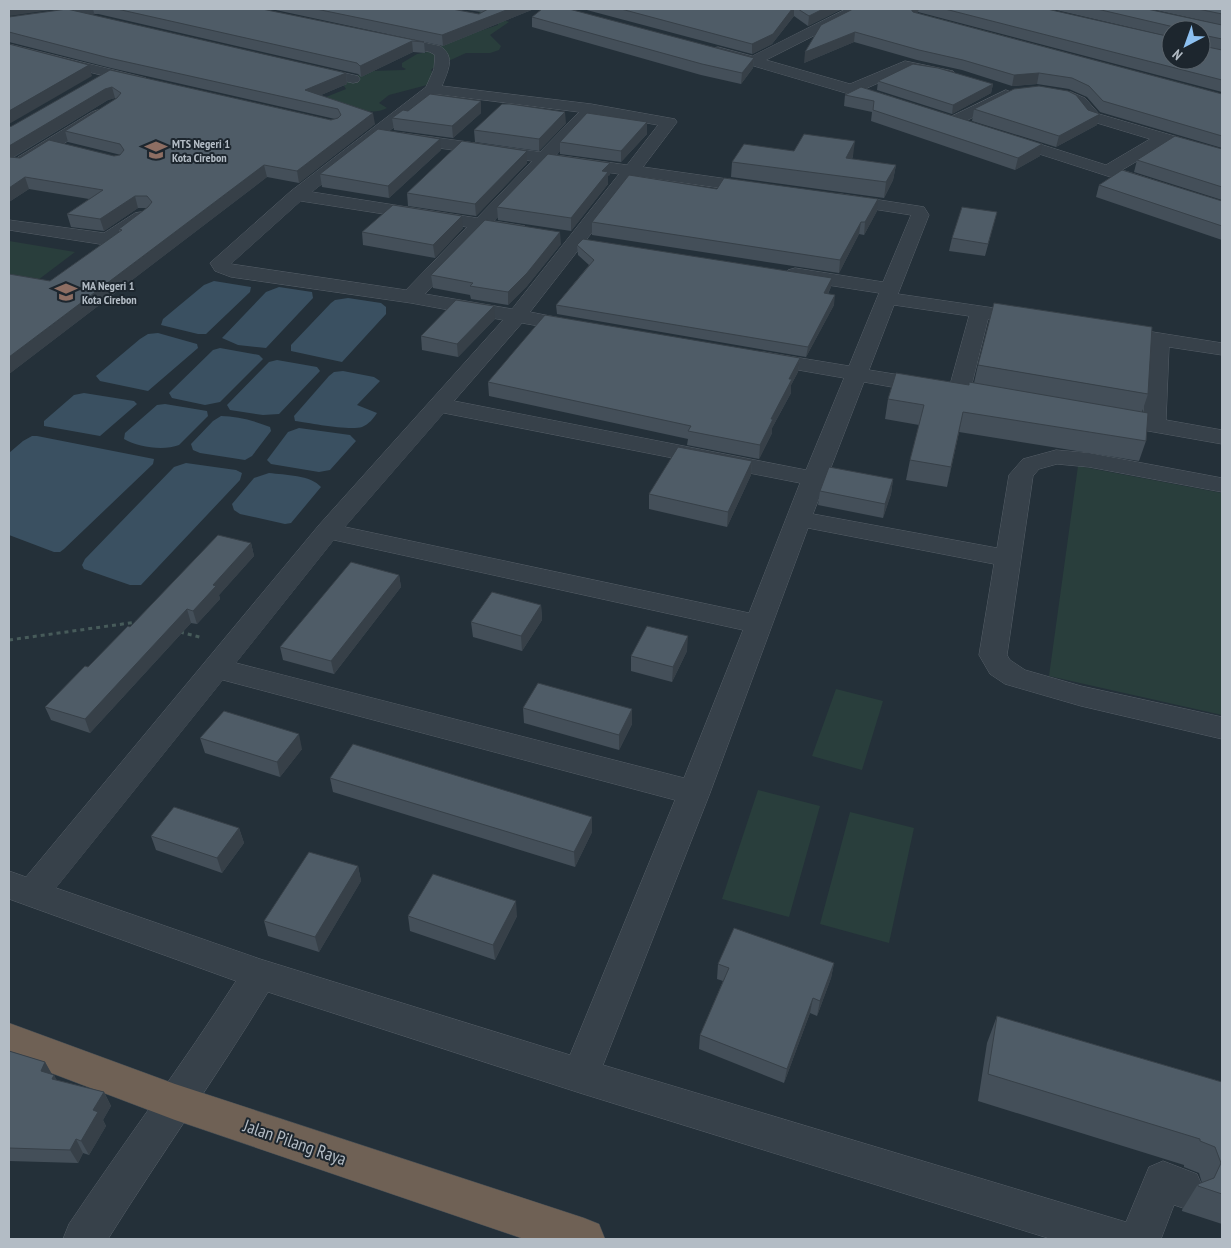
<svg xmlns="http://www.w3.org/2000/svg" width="1231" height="1248" font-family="'PT Sans Narrow',sans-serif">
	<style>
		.green { fill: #293e3c }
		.water { fill: #3a5061 }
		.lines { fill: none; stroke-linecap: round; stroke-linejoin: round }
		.minor-casing { stroke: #565f68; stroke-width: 1 }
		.highway-casing { stroke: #434c54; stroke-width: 1 }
		.path { stroke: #475b5a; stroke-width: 3; stroke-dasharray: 4 4; stroke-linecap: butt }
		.minor { fill: #37414a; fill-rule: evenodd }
		.highway { fill: #6f6155; fill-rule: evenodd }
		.wall { fill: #444f59; fill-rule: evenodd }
		.shaded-wall { fill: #374048 }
		.building { fill: #4f5c67; stroke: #374048 }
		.labels { text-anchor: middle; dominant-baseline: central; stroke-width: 4; stroke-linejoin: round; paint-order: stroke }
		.far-poi-label { font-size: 12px; font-weight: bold; fill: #b3bcc5; stroke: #1d262e; text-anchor: start }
		.near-street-label { font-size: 18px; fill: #b3bcc5; stroke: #1d262e }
	</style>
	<rect width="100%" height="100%" fill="#243039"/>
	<path class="green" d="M478 11 509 22 490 35 501 46 499 50 490 53H466L433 68 431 70 434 75 427 85 389 95 379 103 387 108C369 118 344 104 326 97L346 89 340 80 373 71 404 70 406 69 402 67V63L417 54 432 51 447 42 498 25V23L480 14Z
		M9 241 75 252 38 280 9 275Z
		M1078 466 1222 493V715L1049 676Z
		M836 689 883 701 862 770 812 756Z
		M758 790 820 806 789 917 722 899Z
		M850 812 914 828 889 943 820 924Z"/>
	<path class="water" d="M214 281 251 287 250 292 206 334H198L161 325 163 319 204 285Z
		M279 287 312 292 313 298 266 348 238 345 222 338 266 292Z
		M348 298 381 303 386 307V314L342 362 291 351V345L331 303 335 300Z
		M158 333 197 344 198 348 148 391 100 381 96 376 140 339 148 334Z
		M220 348 259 355 263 359 220 402 205 405 172 398 169 393 213 350Z
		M277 360 317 367 320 371 279 414 263 415 230 410 227 405 269 362Z
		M343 371 374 377 380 381 357 405 377 413C373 419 369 424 362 427 350 431 310 423 295 421L294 416 329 376 334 372Z
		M84 393 134 401 137 404 100 436 44 426V421L74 395Z
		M165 404 207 411 208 416 179 445C163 451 138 447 124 439L125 433 157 405Z
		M221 416C237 416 255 421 270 427L271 431 252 456 245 460 200 453 193 450 191 444 213 421Z
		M299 428 350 435 356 441 330 470 319 472 271 464 267 460 288 432Z
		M32 436H37L154 459 153 464 64 549 60 552H54L9 535V453L23 441Z
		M186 463 236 470 242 473 240 480 141 585H130L84 569 82 565 85 559 174 467Z
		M269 473C285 475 311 475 321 487L291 523 285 524 240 514 234 510 232 504 254 478Z"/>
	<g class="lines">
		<g class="minor-casing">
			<path id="minor" d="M73 9H106L99 13 9 26V18Z
				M846 9H863L861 12 766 60 850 84 905 61 953 71 955 74 953 77 948 78 907 70 865 89 895 98 898 101 895 104 890 106 713 54 711 51 713 48 718 47 752 56Z
				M389 35 440 46C456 57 448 70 442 86L591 104 675 119 677 122 643 167 756 183 762 184 765 188 762 192 756 193 636 176 530 312 585 323 588 327 585 331 578 333 522 323 454 401 806 470 844 378 764 364 756 363 753 358 756 353 764 352 849 366 879 293 795 280 788 278 785 274 788 270 795 268 883 282 911 215 835 203 832 199 835 195 841 194 918 206 924 207 929 215 898 294 1028 313 1035 315 1038 319 1035 323 1028 325 988 319 970 392 967 397 959 399 951 397 948 392 969 316 894 305 869 370 931 380 939 382 942 387 939 392 931 394 864 382 813 514 997 548 1009 475 1023 459 1056 450 1089 453 1222 478V492L1089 467 1057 464 1039 469 1033 476 1007 655 1010 660 1025 670 1081 686 1222 717V739L1081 706 1005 684 990 674 979 655 994 564 808 528 710 793 603 1065 1126 1222 1149 1167 1163 1161 1197 1174 1203 1188 1197 1202 1183 1208 1174 1205 1161 1239H1051L580 1093 268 992C217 1076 160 1156 108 1239H63L69 1224C124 1142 183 1064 236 981L9 899V871L26 877 319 525 503 320 411 303 231 277 215 271 210 263 291 191 426 87 434 69 435 55 430 52 384 42 382 39 384 36ZM436 94 579 112 540 152 403 133 397 135 395 138 397 141 403 143 532 161 477 218 312 192ZM595 114 658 125 627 165 556 155ZM548 164 619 174 512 309 425 294 485 230 518 236 525 234 527 230 525 226 494 221ZM301 201 467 227 406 290 231 264ZM444 413 800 483 749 613 345 527ZM334 540 743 630 684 778 236 663ZM223 680 675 800 570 1055 260 959 56 888Z
				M9 44 146 78 148 81 146 84 141 85 9 52Z
				M309 65 358 76 360 79 358 82 353 83 304 72 302 69 304 66Z
				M1006 90 1011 92 1014 95 1011 98 958 125H946L944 122 946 119Z
				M1071 92 1085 98 1099 114 1222 150V160L1166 144 1122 170 1222 202V213L999 141 997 138 999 135 1005 133 1106 165 1150 139 1087 120 1076 107 1063 97 1066 94Z
				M98 110 104 112 106 115 104 118 30 165H18L16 161 18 157 92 112Z
				M141 212 147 213 150 217 147 221 123 239 106 245 9 230V220L104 233 135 213Z
				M1115 326 1222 343V355L1169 347 1166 420 1222 430V444L1103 423 1100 418 1103 413 1111 411 1143 417 1148 344 1108 336 1105 332 1108 328Z"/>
		</g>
		<g class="highway-casing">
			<path id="highway" d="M9 1023 175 1084 584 1218 599 1224 605 1239H524L175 1120 9 1057Z"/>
		</g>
		<path class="path" d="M180 632 203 638
			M9 640 137 622"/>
		<use href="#minor" class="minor"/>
		<use href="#highway" class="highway"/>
	</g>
	<path class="wall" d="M93 9H262L424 42 425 53 413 52 361 77 358 74 94 13Z
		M271 9H452L479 14 481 12 461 9H534L443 46Z
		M583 9H842L808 26 794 16 772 44 752 54Z
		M853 9H1047L1171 60 1201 30H1171V37L1052 9H1147L1222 25V92L918 12 917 13 1222 94V148L1100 112 1087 97 1069 89 1037 84 1012 86 962 70 917 60 854 42 804 63Z
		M1151 9H1222V25Z
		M9 17 346 73 347 84 321 95 375 124 299 183 267 177 9 374V274L50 281 119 232V229L147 208H138L104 231 71 227 67 214 89 199 29 189 9 202 12 126 110 70 331 120 335 119 111 68 9 42V43ZM115 98 116 99 65 131 68 142 121 155H120L114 156 20 158H13L108 100Z
		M532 17 754 58 753 68 741 84 701 75 532 27Z
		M878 81 993 84 991 93 952 114 877 90Z
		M861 87 1040 156 1015 170 871 121 872 112 844 106 845 95Z
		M481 101V113L453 138 394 130 392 118Z
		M974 109 1097 125 1056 147 972 121Z
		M647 122V134L621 162 560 154V142Z
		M566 123 539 151 475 142 474 130Z
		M1222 149V200L1134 172 1137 160Z
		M441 150 389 198 322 187 320 174Z
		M527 151V163L476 216 408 206 407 193Z
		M794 151 853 156 852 159 896 165 893 180 884 198 731 177 732 162Z
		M610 175 608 176V184L571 231 498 220 497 207Z
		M1099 185 1222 201V240L1096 197Z
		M717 189 877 211 864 235 859 234 839 273 592 235V222Z
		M997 212 985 256 949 251 952 238Z
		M463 228 435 258 363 245 362 232Z
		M561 244 527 286 508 305 471 299 470 295 433 288 431 275Z
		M577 245 831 287 828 294 834 305 806 357 557 314 556 305 589 265 578 255Z
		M495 319 458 357 422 350 421 336Z
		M800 358 798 372 791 385V393L772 428V433L759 459 687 445 688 439 489 396 488 382Z
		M978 365 1148 394 1142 412 1146 441 1139 461 959 432 947 487 906 480 910 460 919 425 885 419 888 399 969 385 974 383Z
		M752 461 751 475 727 527 649 509V494Z
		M893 479 891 494 883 518 818 505 820 491Z
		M251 543 254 556 219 595 220 599 197 624 191 623 90 733 51 720 45 707 130 627Z
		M399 575 401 587 334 674 283 660 280 647Z
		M541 605 542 620 522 651 473 637 471 622Z
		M687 651 672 682 631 671V656Z
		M523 708 632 709V724L619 750 524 723Z
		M200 738 302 749 280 777 205 753Z
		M330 778 592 817V832L575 867 333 792Z
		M239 828 244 843 222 873 156 850 151 836Z
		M358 866 361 881 319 952 268 936 264 921Z
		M408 916H517L495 960 410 931Z
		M834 963 831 978 817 1016 810 1013 784 1083 699 1049 700 1035 723 981 717 979 718 964Z
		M997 1016 1222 1082V1224L1182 1211V1210L1198 1184 1202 1183 1199 1173 1184 1167V1165L978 1101 987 1043Z
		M9 1051 45 1062 52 1075H54L56 1080 104 1092 111 1106 103 1120 106 1126 89 1155 83 1153 78 1163 9 1161Z"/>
	<path class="shaded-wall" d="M9 9H58L9 16Z
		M509 9H534L443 46 442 35Z
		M792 9H794V16L772 44 752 54V44Z
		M823 9H842L808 26 809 16Z
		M910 9H919L918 12 909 18Z
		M855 32 854 42 804 63 805 52Z
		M412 41 413 52 361 77 360 66Z
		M754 58 753 68 741 84 742 73Z
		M89 65 92 76 9 124V111Z
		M346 73 347 84 307 101 305 90Z
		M1039 73 1037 84 1012 86 1014 75Z
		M993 84 991 93 952 114 953 105Z
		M112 87 115 98 108 100 10 159 9 164V146L105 89Z
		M481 101V113L453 138 452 126Z
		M565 112 566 123 539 151V139Z
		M373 113 375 124 299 183 297 171Z
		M1100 114 1097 125 1056 147 1059 136Z
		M647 122V134L621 162V151Z
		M440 139 441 150 389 198 388 186Z
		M855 141 853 156 844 174 846 158Z
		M1042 144 1040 156 1015 170 1018 158Z
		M527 151V163L476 216 475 204Z
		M610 163V175L608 176V184L571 231V218L602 171Z
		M264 165 267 177 9 374V357Z
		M896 165 893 180 884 198 886 182Z
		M25 177 29 189 9 202V188Z
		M135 196 138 208 104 231 100 219Z
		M878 199 877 211 864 235 865 222Z
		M462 216 463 228 435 258 433 245Z
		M861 222 859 234 839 273 840 260Z
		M560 232 561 244 527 286 508 305V292Z
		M832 278 831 287 823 303 824 293Z
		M835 295 834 305 806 357 808 347Z
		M494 306 495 319 458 357 457 344Z
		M800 358 798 372 791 385V393L772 428V433L759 459 760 445 789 379Z
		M963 412 959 432 947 487 951 467Z
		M752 461 751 475 727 527 728 512Z
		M893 479 891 494 883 518 885 504Z
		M251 543 254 556 219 595 220 599 197 624 193 611 213 585Z
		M399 575 401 587 334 674 331 661Z
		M541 605 542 620 522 651 521 636Z
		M187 609 191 623 90 733 85 719Z
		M688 636 687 651 672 682 673 667Z
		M632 709V724L619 750V735Z
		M299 734 302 749 280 777 277 762Z
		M592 817V832L575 867 574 852Z
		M239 828 244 843 222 873 217 858Z
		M358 866 361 881 319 952 315 937Z
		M516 901 517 916 495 960 493 945Z
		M834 963 831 978 817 1016 820 1001Z
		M813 998 810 1013 784 1083 787 1069Z
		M45 1062 53 1076 54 1075 62 1089 41 1071Z
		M104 1092 111 1106 103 1120 106 1126 89 1155 81 1141 93 1110Z
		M76 1139 83 1153 78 1163 70 1150Z"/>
	<path class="building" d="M67 9 346 73 305 90 373 113 297 171 264 165 9 357V274L50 281 122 230 119 229 148 207 152 202 147 196H135L100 219 67 214 103 190 25 177 9 188V157L20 158 49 140 114 156 120 155 124 150 120 144 65 131 117 98 121 93 112 87 105 89 9 146V127L12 126 110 70 331 120 338 118 341 115 338 109 109 58 9 32V17Z
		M117 9H262L424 42 412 41 360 66 357 63Z
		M316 9H452L479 14 488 9H509L442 35Z
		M542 9H569L754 58 742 73 702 64 532 17Z
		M621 9H792L773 34 752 44Z
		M798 9H823L809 16Z
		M853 9H911L913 12 1222 94V136L1103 101 1089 86 1072 78 1039 73 1014 75 963 60 919 50 855 32 805 52 821 25Z
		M945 9H1047L1171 37V60H1201V30H1174V27L1097 9H1147L1222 25V39L1203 35V46L1222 50V80Z
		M1198 9H1222V14Z
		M9 44 89 65 9 111Z
		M913 64 938 68 993 84 953 105 878 81Z
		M1039 86 1068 91 1076 95 1088 110 1100 114 1059 136 974 109 1014 89Z
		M861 87 1042 144 1018 158 873 110 874 101 845 95Z
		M430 94 481 101 452 126 392 118 403 110 408 111Z
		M502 104H510L565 112 539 139 474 130Z
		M587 113 647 122 621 151 560 142Z
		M378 129 440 139 388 186 320 174Z
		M804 134 855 141 846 158 896 165 886 182 732 162 744 144 794 151Z
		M1175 136 1222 149V187L1137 160Z
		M462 141 527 151 475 204 407 193Z
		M548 154 610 163 602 171 608 172 571 218 497 207Z
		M1122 170 1222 201V226L1099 185Z
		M629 175 717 189 724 178 878 199 865 222H861L840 260 592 222Z
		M393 205 462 216 433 245 362 232Z
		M962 207 997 212 988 244 952 238Z
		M485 220 560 232 527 273 508 292 470 286 473 283 431 275Z
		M583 239 832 278 824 293 835 295 808 347 556 305 594 260 577 245Z
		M456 300 494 306 457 344 421 336Z
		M994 303 1152 327 1148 394 978 365Z
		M545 315 800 358 789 379H792L771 419H773L760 445 688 431 691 426 488 382Z
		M896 373 969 385V382L1148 413 1146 441 963 412 951 467 910 460 924 405 888 399Z
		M678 447 752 461 728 512 649 494Z
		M829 467 893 479 885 504 820 491Z
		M218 535 251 543 213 585 216 586 193 611 187 609 85 719 45 707 85 666 88 667 128 626 130 627Z
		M351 562 399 575 331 661 280 647Z
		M492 592 541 605 521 636 471 622Z
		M647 626 688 636 673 667 631 656Z
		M538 683 632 709 619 735 523 708Z
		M224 711 299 734 277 762 200 738Z
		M353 744 592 817 574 852 330 778Z
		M174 807 239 828 217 858 151 836Z
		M309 852 358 866 315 937 264 921Z
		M433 874 516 901 493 945 408 916Z
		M734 928 834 963 820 1001 813 998 787 1069 700 1035 729 968 718 964Z
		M997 1016 1222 1082V1194L1198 1186V1184L1214 1178 1221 1163 1215 1147 1200 1141V1139L988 1074Z
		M9 1051 45 1062 41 1071 54 1075 52 1079 104 1092 93 1110 98 1112 81 1141 76 1139 70 1150 9 1148Z"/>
	<defs>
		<g id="school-bare" transform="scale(1.725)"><path d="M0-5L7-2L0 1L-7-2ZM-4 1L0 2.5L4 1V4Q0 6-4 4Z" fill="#8d6e63" stroke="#1d262e" stroke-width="2.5" paint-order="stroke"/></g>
	</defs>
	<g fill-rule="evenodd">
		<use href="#school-bare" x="156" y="150"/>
		<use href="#school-bare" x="66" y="292"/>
	</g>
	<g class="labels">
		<g class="far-poi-label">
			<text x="172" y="143">MTS Negeri 1<tspan x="172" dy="14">Kota Cirebon</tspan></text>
			<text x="82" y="285">MA Negeri 1<tspan x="82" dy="14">Kota Cirebon</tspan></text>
		</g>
		<g class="near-street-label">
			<text transform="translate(295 1142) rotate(19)">Jalan Pilang Raya</text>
		</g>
	</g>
	<rect width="1231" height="1248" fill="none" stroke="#b3bcc5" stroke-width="20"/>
	<g transform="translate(1186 45) rotate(221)"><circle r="24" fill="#1d262e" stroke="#59626a"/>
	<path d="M0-4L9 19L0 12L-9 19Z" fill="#8dc0f0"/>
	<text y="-8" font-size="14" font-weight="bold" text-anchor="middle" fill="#b3bcc5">N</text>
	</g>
</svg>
